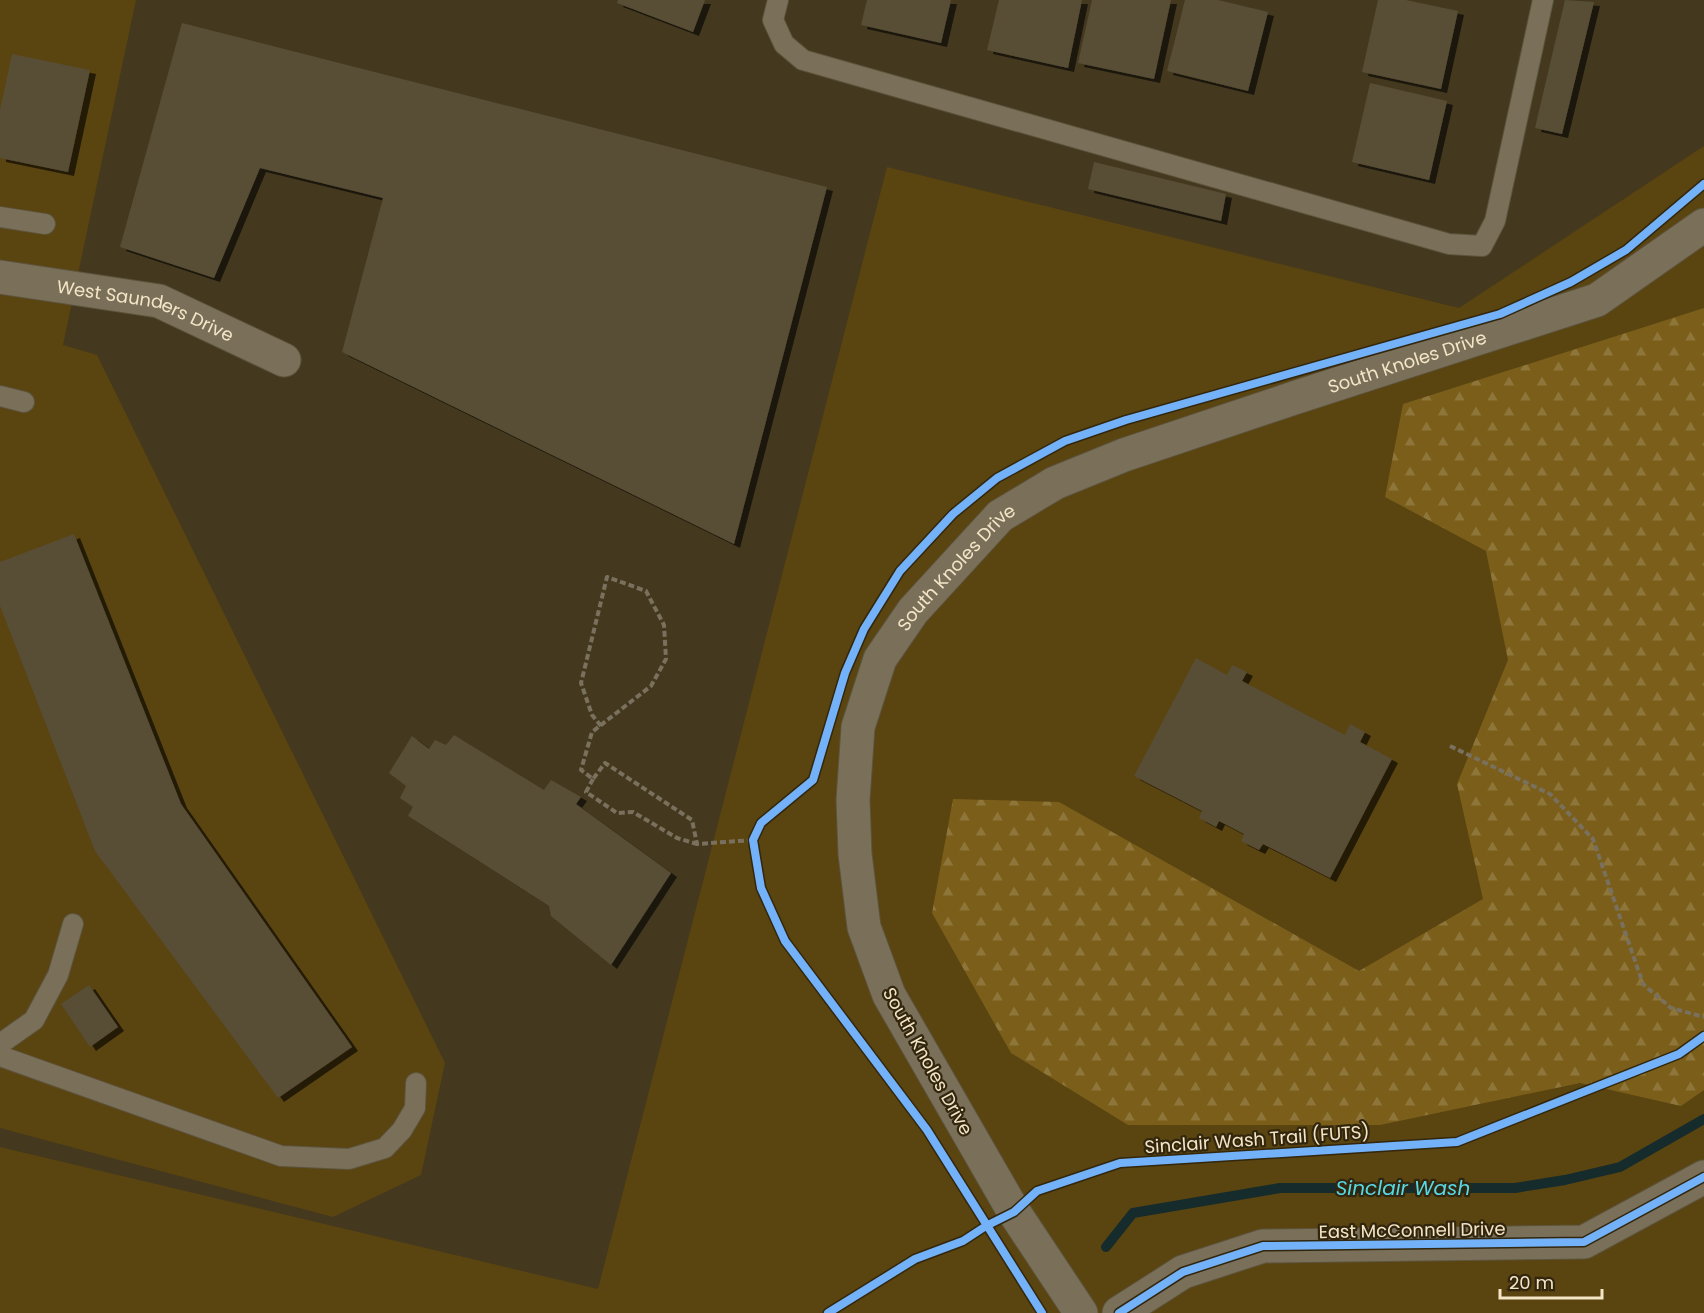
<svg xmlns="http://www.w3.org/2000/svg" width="1704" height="1313" font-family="Poppins,sans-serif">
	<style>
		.built { fill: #5a4410 }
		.forest { fill: url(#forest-firs) }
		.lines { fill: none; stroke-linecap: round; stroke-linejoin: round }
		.stream { stroke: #152b2c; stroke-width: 10 }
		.building { fill: #584d36; filter: url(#shadow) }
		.service-casing { stroke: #5d543e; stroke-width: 22 }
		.minor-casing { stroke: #5d543e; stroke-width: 35 }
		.tertiary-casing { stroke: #5d543e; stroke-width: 35 }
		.path { stroke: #79705d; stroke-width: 4; stroke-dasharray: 6 3; stroke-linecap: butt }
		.service { stroke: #7a705a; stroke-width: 20 }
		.minor { stroke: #7a705a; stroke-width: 33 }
		.tertiary { stroke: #7a705a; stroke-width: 33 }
		.cycleway-casing { stroke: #32270e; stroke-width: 11 }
		.cycleway { stroke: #73b2f8; stroke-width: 8 }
		.labels { text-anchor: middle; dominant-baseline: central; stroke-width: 4.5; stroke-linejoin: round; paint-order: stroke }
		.street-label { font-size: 18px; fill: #f4e5c7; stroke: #32270e }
		.water-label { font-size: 20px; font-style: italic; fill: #56d9e7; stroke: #32270e }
	</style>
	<defs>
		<pattern id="forest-firs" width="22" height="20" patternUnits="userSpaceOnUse" patternTransform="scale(1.5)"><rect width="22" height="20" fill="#7a5e1a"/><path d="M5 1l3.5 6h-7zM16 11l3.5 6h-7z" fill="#8e753a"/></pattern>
		<filter id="shadow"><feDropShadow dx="6" dy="4" stdDeviation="0" flood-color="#0009"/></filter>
	</defs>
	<rect width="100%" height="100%" fill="#44391e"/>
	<path class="built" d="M0 0H136L63 345 97 355 445 1063 421 1175 333 1217 0 1128Z
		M1704 146V1313H0V1147L598 1289 887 167 1459 308Z"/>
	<path class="forest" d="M1704 308V1090L1681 1106 1580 1083 1380 1125H1128L1011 1053 932 913 953 799 1059 802 1359 971 1483 899 1457 784 1508 660 1486 551 1385 497 1403 404Z"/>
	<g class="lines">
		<path class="stream" d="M1106 1247 1133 1213 1280 1188H1515L1565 1180 1620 1167 1704 1119"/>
	</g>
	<path class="building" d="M618 0H705L693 32 617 3Z
		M867 0H951L941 43 861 25Z
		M999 0H1082L1068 68 987 50Z
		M1092 0H1171L1154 79 1078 63Z
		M1185 0H1218L1268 12 1248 91 1167 71Z
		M1378 0H1406L1458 11 1441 89 1362 72Z
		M1565 0 1594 2 1562 134 1535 128Z
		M182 23 827 187 734 544 342 352 383 198 260 168 214 278 120 247Z
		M12 54 90 70 68 172 0 158V110Z
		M1370 83 1447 101 1429 180 1352 162Z
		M1094 162 1226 194 1221 221 1088 189Z
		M74 534 181 804 352 1047 278 1098 95 851 0 606V562Z
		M1196 658 1227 675 1232 665 1247 672 1242 681 1345 735 1350 724 1365 732 1360 742 1392 759 1330 878 1263 844 1259 850 1241 841 1244 834 1219 821 1216 827 1199 818 1202 811 1134 776Z
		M454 735 544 790 551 780 581 797 576 804 671 873 611 965 551 916 549 906 408 816 413 807 400 798 406 786 389 773 412 736 429 749 435 740 446 745Z
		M89 985 118 1027 90 1047 61 1004Z"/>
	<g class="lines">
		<g class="service-casing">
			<path id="service" d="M778 0 773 20 784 44 803 60 1449 244 1482 246 1495 221 1543 0
				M0 217 45 224
				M0 396 24 402
				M0 1044 34 1020 58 975 73 924
				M0 1056 281 1156 349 1159 385 1148 402 1130 415 1108 416 1083"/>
		</g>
		<g class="minor-casing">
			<g id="minor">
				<path id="s1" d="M0 277 159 301 284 360"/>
			</g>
		</g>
		<g class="tertiary-casing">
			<g id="tertiary">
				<path id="s2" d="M1081 1313 1014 1212 889 995 864 927 855 854 853 800 858 727 880 659 913 611 1000 516 1055 483 1124 455 1294 398 1597 300 1704 225"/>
				<path d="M1119 1313 1183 1272 1263 1246 1584 1242 1704 1177"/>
			</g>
		</g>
		<path class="path" d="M601 726 592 715 581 683 607 577 646 591 664 625 666 659 651 686 592 732 581 770 593 779 605 763 692 820 697 844 753 840
			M1450 746 1550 794 1593 839 1643 984 1671 1008 1704 1017
			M593 779 586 792 617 813 633 812 677 838 697 844"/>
		<use href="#service" class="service"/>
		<use href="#minor" class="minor"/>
		<use href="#tertiary" class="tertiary"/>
		<g class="cycleway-casing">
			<path id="cycleway" d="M828 1313 915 1259 963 1241 986 1226 1014 1212 1037 1191 1120 1163 1457 1142 1679 1054 1704 1036
				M1042 1313 927 1130 785 941 761 888 753 840 761 823 813 780 845 673 864 629 900 571 953 514 997 478 1065 441 1126 420 1500 314 1571 282 1626 250 1704 184
				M1119 1313 1183 1272 1263 1246 1584 1242 1704 1177"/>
		</g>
		<use href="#cycleway" class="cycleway"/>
	</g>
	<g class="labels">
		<g class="street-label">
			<text stroke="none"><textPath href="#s1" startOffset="150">West Saunders Drive</textPath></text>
			<text stroke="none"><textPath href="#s2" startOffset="1340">South Knoles Drive</textPath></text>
			<text stroke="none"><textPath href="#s2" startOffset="836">South Knoles Drive</textPath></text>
			<text transform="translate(928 1061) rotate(61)">South Knoles Drive</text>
			<text transform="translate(1257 1139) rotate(-4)">Sinclair Wash Trail (FUTS)</text>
			<text transform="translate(1412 1230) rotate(-1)">East McConnell Drive</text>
		</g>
		<g class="water-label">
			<text x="1403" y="1188">Sinclair Wash</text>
		</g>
	</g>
	<path d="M1500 1289v9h102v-9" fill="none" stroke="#f4e5c7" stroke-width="3"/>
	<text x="1509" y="1289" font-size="18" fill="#f4e5c7" stroke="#32270e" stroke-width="4.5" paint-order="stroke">20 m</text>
</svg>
